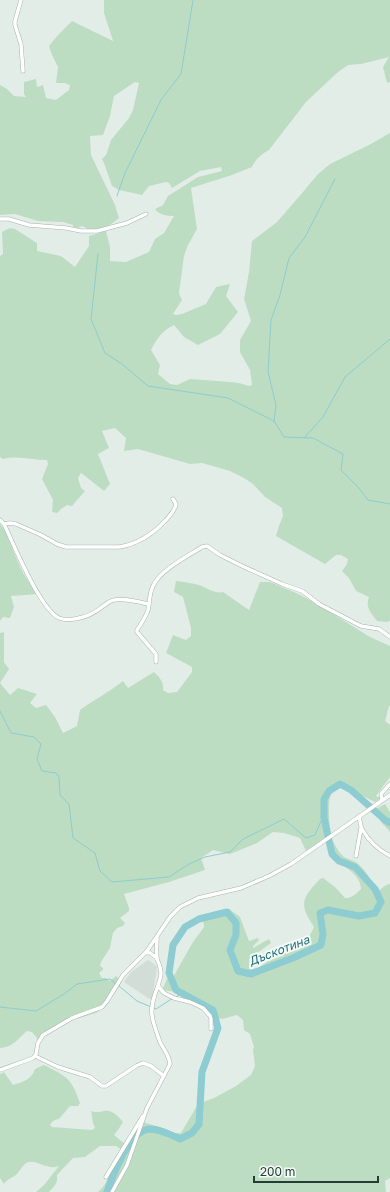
<svg xmlns="http://www.w3.org/2000/svg" width="390" height="1192" font-family="'Golos Text',sans-serif">
	<style>
		.built { fill: #d2ddd7 }
		.green { fill: #bdddc3 }
		.lines { fill: none; stroke-linecap: round; stroke-linejoin: round }
		.stream { stroke: #8dccd0; stroke-width: 1 }
		.river { stroke: #8dccd0; stroke-width: 7 }
		.street-casing { stroke: #a6b5ae; stroke-width: 4.5 }
		.street { stroke: #fff; stroke-width: 3.5 }
		.labels { text-anchor: middle; dominant-baseline: central; stroke-width: 4; stroke-linejoin: round; paint-order: stroke }
		.water-label { font-size: 12px; font-style: italic; fill: #1e7279; stroke: #f4f9f6 }
	</style>
	<rect width="100%" height="100%" fill="#e3ede8"/>
	<path class="built" d="M148 960 153 963 157 967 152 1000 148 998 124 982 131 972Z"/>
	<path class="green" d="M104 0H390V82L387 83 383 67 389 57 361 64 348 65 338 72 306 102 269 150C262 154 255 159 252 167L232 175 191 188 197 229 188 245 184 256 179 293 182 300 173 314 176 315 182 314 206 304 216 287 230 284 226 296 238 312 220 334 198 345 184 337 174 325C162 331 157 338 151 350L160 365 158 374 170 384 177 385 190 379 230 382 239 383 249 386 252 385 250 370 240 352V340L251 321 244 299 249 272 252 241 277 222 303 192 318 174 330 164 371 144 390 133V621L387 622 377 621C371 613 365 607 369 597L356 591 349 578 342 571 347 564 348 559 341 555H336L325 564 276 536 279 526 283 516 282 508 265 497 253 484 244 478 230 471 202 463 190 464 138 449 124 451 126 438 115 428 102 431 109 448 98 454 110 484 104 491 81 473 78 478 81 488 85 491 72 506 67 505 61 509 57 513 52 512 53 500 42 479 48 464 47 460C31 460 18 455 3 459L0 457V256L3 254 2 232 10 228 15 229 37 243V251L61 256 75 267 89 246V236L106 231 110 247V261L126 262 149 252 155 239 164 233 174 216C167 216 159 215 155 209L163 205 168 196 198 177 222 171 221 167 200 171 172 188 169 183 166 182 149 186 142 195 119 190 112 186 104 163 102 159 106 155 111 140 129 118 133 110 139 83 135 82 114 96 110 116 103 135 90 136 91 155 115 205 119 218C111 224 101 233 90 230 87 229 85 227 82 226L78 228 73 227V225L63 222 38 221 15 214 0 215V85L7 89 14 96 26 97 24 94V82L36 79 37 87 43 85 46 98 56 100 69 90 70 85 65 83H56L58 67 52 55 49 46 58 35 72 21 113 41 104 13Z
		M0 524C9 534 13 552 19 564 23 575 31 585 38 594L11 596 14 607 10 618 3 617 0 621Z
		M176 581C184 582 192 583 199 585 208 588 214 594 223 592L249 610 260 582H270L296 593 314 602 370 637 390 646V706H389L385 721 390 725V777L376 796 381 798 375 802 353 791 343 784C324 785 329 821 331 834L306 851 300 838 284 833 273 832 257 843 230 854 213 850 201 858 205 870 169 882 124 894 129 908V911L120 918 125 923 123 926 117 928 113 933 110 948 101 962 100 966 103 968V970L99 973 102 978H106L110 981 116 976 122 982 106 1006 96 1013 70 1021 45 1032 38 1042 37 1038 32 1032 27 1031C17 1039 14 1047 0 1048V633L4 632V662L9 669 0 683 10 695 18 688 37 694 30 703 36 708 46 705 55 717 63 733 77 726 80 710C94 700 109 692 123 681L128 688 154 672C160 678 164 682 163 690L168 693 177 692 192 672V667L166 653 173 635 186 640 191 636V628L183 597 174 592Z
		M385 804 390 812V832L381 822 376 809Z
		M333 841C336 847 339 853 344 857 348 859 352 860 356 862 366 870 374 882 374 894L386 885 390 884V1178L385 1181 386 1192H98C107 1184 107 1179 111 1170 114 1163 118 1157 122 1150L116 1146H100L85 1157 73 1158 57 1175C58 1183 55 1186 49 1192H36L44 1185 59 1166C46 1171 36 1158 26 1163 22 1166 20 1171 16 1175 12 1178 7 1179 4 1184L0 1178V1074L4 1072 13 1085C23 1082 32 1079 35 1069L44 1065C67 1077 71 1077 80 1103L78 1106H70L59 1119 55 1120 52 1122 50 1125 52 1127 92 1130 95 1128 93 1123 91 1111C97 1113 99 1112 104 1111 112 1109 118 1116 123 1122L118 1130 114 1135 125 1144 123 1150 128 1148 143 1122 166 1129 174 1133H181L198 1104 214 1098 236 1086 251 1075 255 1066 253 1050 254 1047 250 1034 244 1030 243 1020 237 1015 222 1019 217 1018 212 1009 186 998 177 992 162 990 167 979H172L193 942 204 927 203 919 207 915 229 909 240 917 249 941 258 938 259 940 253 946V948L269 939 271 943 249 959V969L258 968 280 953 309 937 314 927C299 904 301 899 320 879L323 878 335 887 345 898C351 899 357 893 361 889 361 869 330 864 327 846Z"/>
	<g class="lines">
		<path class="stream" d="M117 196 125 173 161 100 181 74 193 0
			M98 254 91 319 105 353 122 364 148 386 228 398 274 421 284 437 313 438 343 454 341 470 358 487 368 500 390 504
			M274 421 276 405 268 372 271 320 280 295 289 258 305 237 335 179
			M305 437 323 417 345 377 390 339
			M0 711 11 733 34 737 41 744 37 759 42 771 56 773 59 777 60 795 69 804 73 838 95 853 100 871 112 882 169 877 189 864 205 857 230 852 243 839 284 819 306 838 315 835 321 821 324 818
			M119 986 137 1001 151 1007
			M176 997 182 993
			M0 1007 36 1011 64 994 77 984 110 979 116 984
			M154 1008 156 1009 173 998"/>
		<path class="river" d="M107 1192C113 1175 129 1130 150 1129 160 1129 171 1135 180 1139L192 1133 199 1124 202 1072 218 1028 213 1010 176 990 169 973 173 945 185 927 199 919 227 912 236 923V935L230 950 238 971 251 974 293 958 321 945 323 934 320 913 328 910 359 916 375 913 381 902 375 889 355 867 339 861 332 854 324 818V799L329 791 340 784 351 790 385 820 390 823"/>
		<g class="street-casing">
			<path id="street" d="M21 0 15 21V25L21 44 23 71
				M0 219H9L29 225 66 228 81 231H97L127 223 146 214
				M0 520 4 524C14 545 40 609 59 618 66 621 77 619 83 617 94 615 101 607 109 602 117 596 139 602 148 604
				M4 524 10 523 16 524 41 535 57 544 66 547H119C139 544 153 534 166 520 170 515 175 511 176 504L173 499
				M156 662V654L137 632V630C141 624 146 617 148 610 150 602 149 594 153 586 160 570 188 556 202 547L207 546 220 555 242 566 282 584 302 591 319 604 357 624 361 626 379 629 390 637
				M382 800 381 794 390 784
				M359 816C360 820 360 825 362 829 368 840 379 850 390 856
				M356 856 361 828
				M147 951 157 958
				M158 986 164 993 174 998 190 1002 203 1008 210 1016 211 1019V1029
				M35 1056 58 1067 90 1077 102 1086H106L136 1066 143 1063 151 1066 164 1076
				M0 1070 33 1058 36 1054 38 1043 43 1035 72 1018 102 1007 107 1001 123 975 147 951 170 917 180 907 198 898 241 888 269 876 291 864 390 795
				M106 1177 143 1116
				M112 1192 127 1165 147 1108 170 1064C169 1055 164 1050 160 1042 157 1033 153 1024 152 1015 150 1000 159 988 161 974 161 968 159 964 157 959 156 952 157 944 157 937"/>
		</g>
		<use href="#street" class="street"/>
	</g>
	<g class="labels">
		<g class="water-label">
			<text transform="translate(279 950) rotate(-21)">Дъскотина</text>
		</g>
	</g>
	<path d="M254 1176v6h124v-6" fill="none" stroke="#233e34" stroke-width="2"/>
	<text x="260" y="1176" font-size="12" fill="#233e34" stroke="#f4f9f6" stroke-width="3" paint-order="stroke">200 m</text>
</svg>
